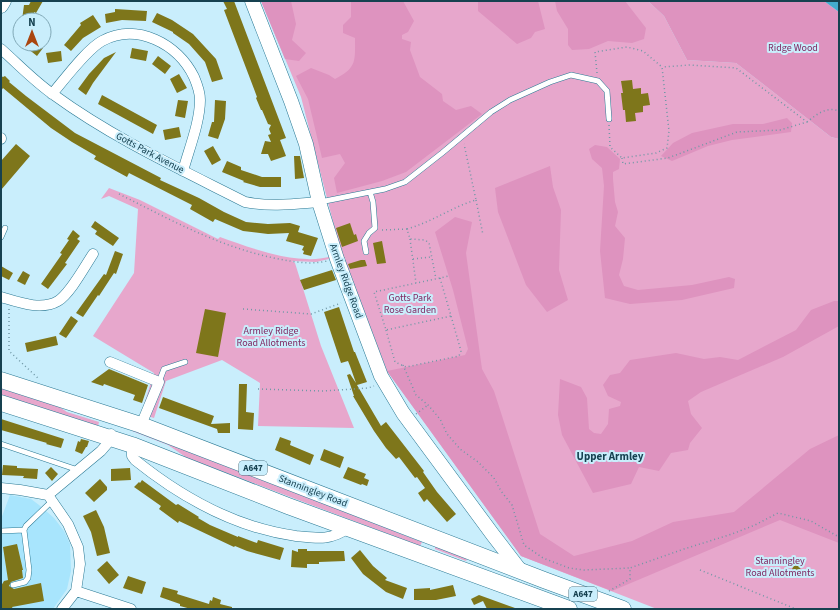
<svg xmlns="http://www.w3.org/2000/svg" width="840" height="610" font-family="'Source Sans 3',sans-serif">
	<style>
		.built { fill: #a8e5fd }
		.green { fill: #e7a7cc }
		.forest { fill: #de93bf }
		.water { fill: #44abce }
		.building { fill: #7e761b }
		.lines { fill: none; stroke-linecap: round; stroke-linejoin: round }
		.lane-casing { stroke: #2a7994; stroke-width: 6 }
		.street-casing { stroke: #2a7994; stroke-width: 11 }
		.secondary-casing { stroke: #2a7994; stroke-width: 15 }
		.primary-casing { stroke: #2a7994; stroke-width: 17 }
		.path { stroke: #7098a6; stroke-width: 1.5; stroke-dasharray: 1 3; stroke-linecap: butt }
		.lane { stroke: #fff; stroke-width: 5 }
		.street { stroke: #fff; stroke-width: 10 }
		.secondary { stroke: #fff; stroke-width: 14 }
		.primary { stroke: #fff; stroke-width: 16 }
		.labels { text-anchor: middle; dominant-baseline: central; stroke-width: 4; stroke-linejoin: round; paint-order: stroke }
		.shield { fill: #c9eefc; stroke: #4c7584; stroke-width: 1 }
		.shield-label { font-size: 9px; font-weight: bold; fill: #164150 }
		.park-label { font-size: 10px; fill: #802962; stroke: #c9eefc }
		.street-label { font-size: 10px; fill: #164150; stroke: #c9eefc }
		.neighbourhood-label { font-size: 11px; font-weight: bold; fill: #164150; stroke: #c9eefc }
	</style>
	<rect width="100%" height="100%" fill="#c9eefc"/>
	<path class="built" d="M10 495 31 499 39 505 54 518 64 531 70 544 71 571 67 589 53 609H1V519Z"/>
	<path class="green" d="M261 1H648L664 16 687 60 736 63 831 137 839 139V609H657L521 556 387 371 339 245 301 97Z
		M109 188 140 200 218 239 220 237C248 247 277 258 307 259 314 260 322 258 329 257V259L316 262 292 261 295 263 321 346 354 428 258 426 260 383 222 360 166 381 154 418 141 414 154 373 93 336 134 273 138 209 109 196 101 199Z
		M1 386 52 402 67 412 99 422 98 426 1 396Z
		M133 427 371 518 396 532 422 542 420 546 187 458 168 445 132 431Z
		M435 546 468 557 466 561 435 549Z"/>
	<path class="forest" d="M261 1H291L296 24 292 40 306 53 299 61 285 59Z
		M351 1H403L414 21 408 32 402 35V39L411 42 410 50 420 77 442 94 443 101 456 110 471 106 482 114 406 172 382 181 337 193 334 178 345 163 340 154 322 158 308 99 296 76 311 68 329 75 335 79C357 68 355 61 355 38L343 33V25L351 17Z
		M478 1H538L545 29 535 32 531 38 517 44 478 11Z
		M555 1H625L646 28 644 39 632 43 608 41 589 49 572 50 568 45V29L557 11Z
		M648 1H824L839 12V139L831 137 736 63 687 60 664 16Z
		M787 118 792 123 791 132 732 140 708 146 672 161 661 156 673 143 692 133 733 124H763Z
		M595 145 607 147 620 159 619 169 613 172V179L615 202 618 212 615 226 625 238 623 259 619 275 624 286 638 290 692 285 729 277 735 279 734 288 682 300 630 304 605 298 600 251 604 186 602 168 592 159 589 149Z
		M550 166 553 187 561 210 559 270 568 300 547 312 526 285 498 212 495 188Z
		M455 217 472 222 466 253 482 369 494 391 540 534 574 556 632 541 673 522 734 512 810 449 839 435V543L780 520 612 591 521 556 387 371 465 355 468 349 453 290 435 232Z
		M834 301H839V326L783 357 701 392 688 401 691 414 702 428 690 443 688 450 671 453 659 471 639 467 631 484 593 493 562 435 558 415 560 379 581 387 587 398 589 429 594 433 601 434 608 424 609 409 620 406 621 402 608 396 603 385 610 375 620 373 630 360 676 353 704 359 720 357 738 360 796 330 811 310Z"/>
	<path class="water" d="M824 1H839V12Z"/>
	<path class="building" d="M31 1H43L36 13 34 12 33 20H22L24 5H29Z
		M223 1H234L286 138 280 140 286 156 271 161 268 154H261L265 141 271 142 268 135 271 134 269 129 271 125 268 124 262 110H261L256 98 257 97 224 10 227 9Z
		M115 9 147 11 146 21 122 20 106 23 105 14 115 12Z
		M157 13 172 20 193 34 216 59 223 79 212 82 205 62 189 44 173 33V32L152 22Z
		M93 15 101 27 83 38 71 51 64 45 81 25 80 23Z
		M22 44H38L43 48 37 56Z
		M132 48 148 51 146 61 130 58Z
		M61 51 62 61 48 63 46 53Z
		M116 52 93 83 86 95 78 89 89 74 104 58Z
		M158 56 171 66 165 74 152 64Z
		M179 74 187 88 177 93 170 79Z
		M1 76 3 77 5 76 10 81 9 82 26 96 75 133 161 178 160 180 199 198 224 212 246 222 268 224 290 223 300 226 298 232 318 238 311 256 303 254 304 251 302 250 304 246 286 241 289 233 268 234 243 231 215 219 213 222 190 209 192 205 129 173 127 177 94 159 96 156 72 142 51 128 3 88 1 91Z
		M632 80 633 89 641 88V94L648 93 650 105 643 106V112L635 113 636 121 626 122 625 110H623L621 93H623L621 81Z
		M102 95 157 125 153 134 98 104Z
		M178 100 188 101 185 118 175 116Z
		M215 100 226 101 225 119 218 139 208 136 212 122H214Z
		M179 127 181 137 165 140 163 130Z
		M16 144 30 156 1 190V161Z
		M213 146 221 160 212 165 204 151Z
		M294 156H300L304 178 295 179Z
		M227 161 241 167V170L262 177H281V187H260L243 182 244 181 222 172Z
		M95 221 119 238 113 246 95 234 97 231 91 227Z
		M350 223 354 235 356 234 358 241 342 247 336 228Z
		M73 230 80 236 77 239 80 241 65 263 67 264 48 289 41 284 62 254 60 253 69 240 67 239Z
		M382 241 386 263 377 264 373 243Z
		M115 251 123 254 116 274 114 273 99 296 98 295 83 317 76 313 104 274 106 275Z
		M361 260H365L367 266 350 269 348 264Z
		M1 266 13 273 9 280 1 276Z
		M332 270 336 280 304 290 300 280Z
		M23 271 30 275 25 285 17 281Z
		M339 307 354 352H355L367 382 357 385 381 426 386 422 424 471 423 472 437 492 456 514 447 522 427 499 424 502 418 493 425 488 417 477 415 478 399 457 396 459 386 448 374 431 353 396H354L347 375 350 374 356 383 350 366 348 361 341 363 324 312Z
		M205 309 226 313 218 357 196 353Z
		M71 316 78 321 66 338 59 334Z
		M56 336 58 345 27 352 25 343Z
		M109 369 148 385 142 403 133 400 135 395 104 384 103 386 91 382Z
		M239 384H247L246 412 254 413 253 430 238 429Z
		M163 397 214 416 211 424 230 423V433H218L217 429 159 408Z
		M1 419 64 439 61 448 46 444 47 443 1 430Z
		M280 437 291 441 290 445 314 455 310 465 275 450Z
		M81 439 89 441 87 447H86L82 454 75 451 78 441 80 442Z
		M324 449 344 457 340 468 320 460Z
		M3 465 17 466V468L38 469 37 479 23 478 24 476 2 475Z
		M51 467 58 474 52 481 45 473Z
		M348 467 366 474 364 478 369 480 367 486 362 484 361 485 343 478Z
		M130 468 131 480 111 481V469Z
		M100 479 107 487V490L94 502 85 493Z
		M142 480 176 505 178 504 199 517 198 518 210 525 238 537V536L257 543 258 540 284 548 280 560 247 551 235 546 234 547 179 521 178 523 159 509 161 506 134 487 139 482 140 483Z
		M96 510 104 527 110 553 97 556 91 532 83 516Z
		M17 544 23 570H22L23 578 11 582 9 586 14 589 41 583 44 601 12 607 13 609H1V586L4 581 8 580 3 547Z
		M298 549H307V551H344L345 561 319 562V564H307V568L291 567 292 550 298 552Z
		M360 550 373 566 387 578 385 580 407 588 403 599 386 592 363 574 351 558Z
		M107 561 119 575 109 584 97 570Z
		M794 564 801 566 798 577 790 575Z
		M128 576 146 582 142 594 123 588Z
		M453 585 456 596 436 600H414V589L430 588V590Z
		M163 587 178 591 177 594 209 604 210 600 212 601 213 597 221 600 220 604 232 607V609H191L180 606V604L160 597Z
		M479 595 515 608V609H487L483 601 474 605 471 599Z"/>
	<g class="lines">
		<g class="lane-casing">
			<path id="lane" d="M320 202 385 189 405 182 442 153 491 112 510 100 550 82 571 75 598 81 607 91 609 119
				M1 237 5 228
				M366 252 364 241 369 233 375 228 373 202 370 192
				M159 382 164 369 185 362
				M1 444 78 470
				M1 531 24 530 26 526 52 501
				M13 585 25 582 28 578 29 570 24 530"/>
		</g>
		<g class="street-casing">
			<path id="street" d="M1 49C18 64 35 82 54 95 113 138 180 169 245 202 270 207 294 204 319 202
				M52 94C64 80 87 49 102 41 137 22 178 44 194 77 197 84 200 91 200 100 200 122 189 149 183 171
				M1 139V138
				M1 297C18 302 41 311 58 301 70 294 85 266 93 254
				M110 362 159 382 141 425
				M132 445V456L135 460C181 497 237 528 296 536 316 538 331 541 348 528
				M1 488 20 490 48 495
				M76 591 131 609
				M62 609 76 591 80 564 78 547 68 524 48 495 101 451 107 444 111 434"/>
		</g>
		<g class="secondary-casing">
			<path id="secondary" d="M252 1 291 101 306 144 319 202 337 259 381 376 403 413 493 535 520 570
				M1 6 4 1"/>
		</g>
		<g class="primary-casing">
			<path id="primary" d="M1 380 141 425 544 580 623 609
				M1 403 132 445 288 506 569 609"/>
		</g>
		<path class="path" d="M597 73 595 52 627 47 643 51 662 67 669 131 667 148 656 153 622 158 610 147 609 125
			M807 122C816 115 826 106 839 111
			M622 158 623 164 668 158 737 132 780 130 807 122 736 68 690 65 662 67
			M119 194C171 220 221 248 279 259 295 262 310 265 327 261
			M476 200 483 235
			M407 229C432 222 452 207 476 200L464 144
			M382 230 407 229 410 239 425 240 429 243 436 279
			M410 239 416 283
			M413 259 431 257
			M440 278 451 316 386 330 374 292 440 278 449 276
			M9 309V351L39 379
			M243 309 311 314 341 303
			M386 330 395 362 406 367 459 356 461 351 451 316
			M403 365 416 395 428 405 440 419 447 434 460 449 478 462 494 478 501 491 512 505 524 545 543 558 569 568 584 570 630 568
			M258 389 323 391 368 388 374 386
			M416 414 428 405
			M700 570 796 609
			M609 591 630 579V568L684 549 732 534 755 525 778 513 811 521 839 537"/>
		<use href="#lane" class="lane"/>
		<use href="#street" class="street"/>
		<use href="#secondary" class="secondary"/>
		<use href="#primary" class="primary"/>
	</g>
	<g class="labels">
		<g class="shield">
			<rect x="239" y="461" width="28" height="14" rx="3"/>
			<rect x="569" y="587" width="28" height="14" rx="3"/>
		</g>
		<g class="shield-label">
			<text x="253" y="468">A647</text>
			<text x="583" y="594">A647</text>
		</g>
		<g class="park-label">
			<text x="793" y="48">Ridge Wood</text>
			<text x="410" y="298">Gotts Park<tspan x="410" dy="12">Rose Garden</tspan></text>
			<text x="271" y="331">Armley Ridge<tspan x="271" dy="12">Road Allotments</tspan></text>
			<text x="780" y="561">Stanningley<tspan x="780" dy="12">Road Allotments</tspan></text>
		</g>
		<g class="street-label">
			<text transform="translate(150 153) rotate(28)">Gotts Park Avenue</text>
			<text transform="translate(346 281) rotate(70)">Armley Ridge Road</text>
			<text transform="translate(313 491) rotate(21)">Stanningley Road</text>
		</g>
		<g class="neighbourhood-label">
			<text x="610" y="456">Upper Armley</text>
		</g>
	</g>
	<rect width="840" height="610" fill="none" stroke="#164150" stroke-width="4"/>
	<g transform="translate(32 32)"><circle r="19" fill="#c9eefc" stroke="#81a9b7"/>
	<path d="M0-3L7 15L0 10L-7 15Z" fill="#aa4610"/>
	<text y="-6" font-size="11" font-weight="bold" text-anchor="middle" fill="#164150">N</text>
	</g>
</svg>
